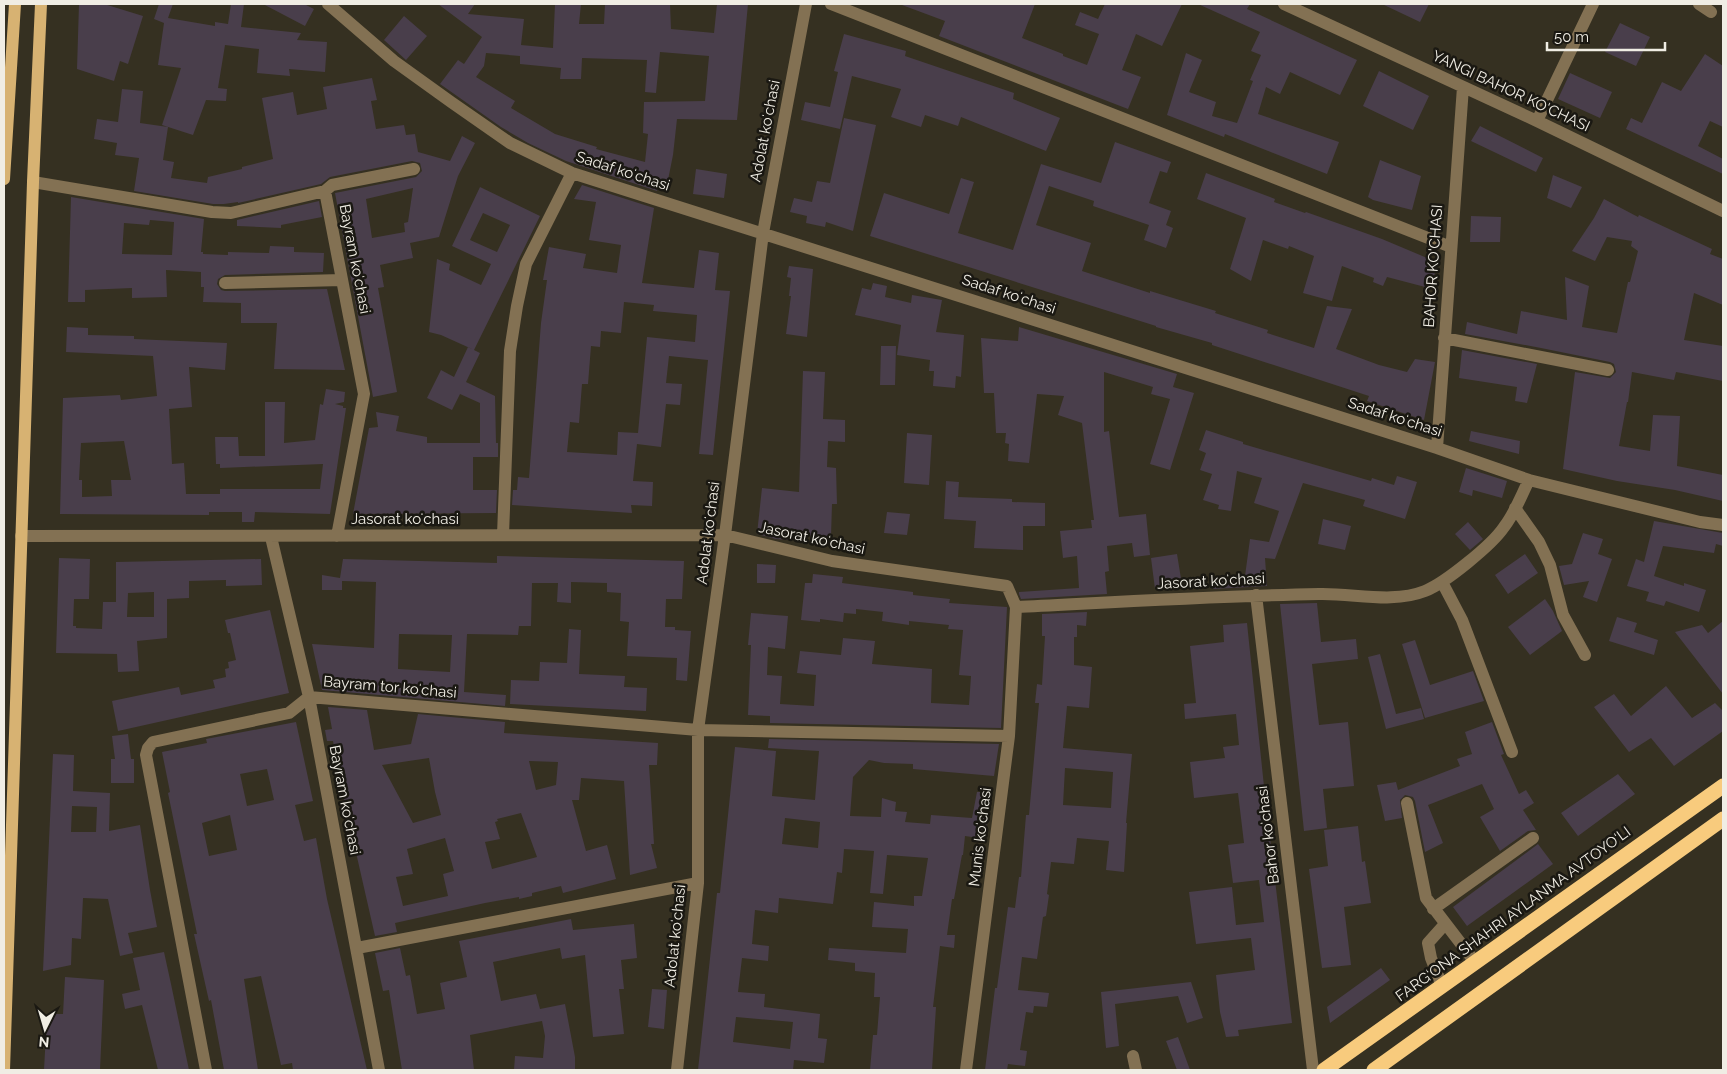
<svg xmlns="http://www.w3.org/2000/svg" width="1727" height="1074" font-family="Raleway,sans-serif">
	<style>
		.building { fill: #493e4b; fill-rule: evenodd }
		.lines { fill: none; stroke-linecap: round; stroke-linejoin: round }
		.minor { stroke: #837153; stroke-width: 12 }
		.major { stroke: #d7b272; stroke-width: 12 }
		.highway { stroke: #f8cb7d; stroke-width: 15 }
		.labels { text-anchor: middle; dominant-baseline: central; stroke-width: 5; stroke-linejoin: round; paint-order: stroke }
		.street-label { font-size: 15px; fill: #f0ede4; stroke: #1a1812 }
	</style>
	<rect width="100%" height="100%" fill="#353021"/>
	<path class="building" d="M79 4H104L143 16 128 64 120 61 114 81 77 69Z
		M159 4H173L168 18 215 26V22L228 24 231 4H244L241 27 301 33 297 40 327 42 325 72 289 69 290 76 257 73 259 49 225 45 218 88 227 89 226 101 206 100 193 135 162 125 181 68 158 65 164 23 154 19Z
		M263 4H304L314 9 305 26Z
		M438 4H475L468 14 524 19 521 45 553 48 555 4H581L579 24H604L605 4H670L671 29 714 33 717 4H748L737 120 677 119 673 155 666 190 658 187 657 191 566 161 528 143 501 127 440 84 458 60 464 64 482 37ZM660 52 709 56 705 101 644 102 643 133 648 134 645 162 596 149 597 147 555 134 511 108 515 101 476 77 484 66 486 53 520 56V64L561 68 560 79H581L582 58 647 60 645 92 656 93Z
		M902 4H1035L1022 38 1063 54V56L1087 65 1099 34 1075 25 1080 12 1098 19 1105 4H1182L1162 46 1136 34 1122 70 1141 77 1128 109 939 36 945 21 902 5Z
		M1198 4H1250L1247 9 1357 60 1340 95 1290 72 1280 94 1266 87 1258 114 1339 142 1327 174 1225 134 1224 137 1167 115 1186 53 1202 60 1189 92 1216 102 1212 116 1237 123 1253 81 1250 80 1261 55 1251 51 1260 32Z
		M1382 4H1429L1420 22Z
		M404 16 427 36 406 60 384 40Z
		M1620 23 1650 37 1636 66 1605 52Z
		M844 34 906 51 905 56 1014 93 1013 99 1060 118 1046 151 961 117 958 126 925 115 921 127 891 117 901 89 852 76 840 129 801 120 805 102 830 107 838 72 834 71Z
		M1705 54 1723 66V127L1710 121 1698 146 1723 159V174L1626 129 1631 118 1642 123 1662 82 1681 91Z
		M1379 71 1429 96 1413 130 1363 106Z
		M1570 73 1612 92 1600 118 1558 99Z
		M372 78 377 100 371 101 376 129 404 125 406 135 415 134 418 152 450 161 462 136 475 143 458 176 439 237 410 243 413 258 380 265 384 287 378 288 397 392 373 397 335 193 416 177 422 171 420 163 412 161 330 177 321 184 238 203V202L224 204H213L134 191 139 158 115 155 117 143 94 139 97 119 118 122 122 89 143 91 140 123 168 127 163 160 174 162 171 178 207 183 208 177 242 169V167L273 159 262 98 293 92 297 115 327 109 323 87ZM413 188 408 222 404 223 405 232 372 238 366 199Z
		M844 118 876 125 853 231 826 222 825 227 806 223 807 216 790 212 794 198 812 202 817 181 830 183Z
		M1480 126 1543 158 1536 172 1471 141Z
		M1115 142 1171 162 1167 173 1160 171 1149 203 1171 211 1166 225 1173 228 1166 248 1144 240 1149 225 1093 206 1094 201 1049 186 1036 225 1091 243 1082 271 1150 293V291L1216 311 1215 313 1268 330 1267 333 1314 348 1327 306 1352 309 1336 349 1379 365 1407 372 1415 359 1435 362 1424 420 1367 401 1369 396 1212 345V343L1156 327V326L870 236 884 193 949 214 961 178 974 182 958 233 1013 250 1041 164 1101 183Z
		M1380 160 1421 176 1412 210 1373 200 1368 197Z
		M696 169 727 174 724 198 693 194Z
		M1206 173 1275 199 1274 202 1305 213 1306 212 1382 239 1439 263 1429 288 1387 277 1383 286 1373 282 1374 278 1342 266 1332 301 1303 293 1314 256 1289 246 1288 249 1263 240 1251 281 1230 269 1246 218 1197 199Z
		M1553 175 1582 187 1571 208 1547 198Z
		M582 185 654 208 642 283 694 288 699 250 719 253 715 290 730 291 713 455 699 454 708 360 669 356 666 383 682 384 680 405 666 404 661 447 637 444 633 481 653 482 652 506 631 505 632 513 512 505 513 490H517L518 477 529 478 541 323 547 280H543L549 247 586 254 583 268 617 273 621 245 589 240 596 202 574 199ZM624 302 654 305 653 311 697 315 695 342 647 337 638 433 618 432 617 455 567 452 570 422 579 423 582 384H588L591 346 600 347 601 331 621 333Z
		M480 187 540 216 474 350 480 353 466 382 495 396 496 443H498V457H473V490H497L496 513 353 514 369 428 378 427 376 412 399 416 396 431 427 437V443H480V403L460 394 452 410 427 398 441 370 454 377 468 347 472 349 441 335 429 332 437 259 450 264 449 270 481 285 491 264 452 246ZM483 213 510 225 497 252 470 240Z
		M71 197 204 219 201 252H203V254L228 255V252L269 253 270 246 294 247V252L324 253 323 272 225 275 218 279 217 284 221 290 225 291 327 289 345 370 274 369 277 323H241V303L203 302 204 287H201V272L166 270 167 297 132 298V288L85 290V302H68ZM150 220 174 222 172 255 122 254 124 223 149 225Z
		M1604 199 1638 217 1639 215 1712 249 1710 254 1723 259V305L1694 293 1684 340 1723 346V381L1676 372 1674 380 1632 372 1628 402H1627L1619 446 1650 451 1653 415 1680 416 1677 466 1723 475V501L1675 490 1617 481 1563 469 1575 372 1610 378 1616 372 1614 364 1610 362 1541 348 1465 334 1467 322 1517 334 1521 311 1567 320 1565 277 1589 286 1582 327 1617 333 1628 282H1630L1638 251 1631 246 1632 241 1607 237 1595 261 1572 251 1594 218Z
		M319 201 322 217 281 225V228L237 226V220Z
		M1471 216 1501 217 1500 242H1470Z
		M789 266 813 269 807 337 786 334 791 296H789L791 278 787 277Z
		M873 283 887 286 885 297 911 303 912 295 942 300 936 332 964 335 961 377 956 376 955 388 933 386 934 371H929L930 360 897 355 901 325 855 315 862 288 871 290Z
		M67 327 88 328V335L134 336V339L227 343 225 370 189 367 192 407 169 409 172 464 184 463 186 494H220V489H320L323 464 220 468V464H216L215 437H238L239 456H265V402H285L284 443 315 440 320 404 323 405 326 389 345 392 344 402 335 404 343 406V408H346L330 514 255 512 254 522H242V512H209V515L60 514 63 398 120 395 121 400 157 396 153 356 66 352ZM124 441 131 480H111L112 496 82 497V480H79L81 443Z
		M1019 327 1177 374 1173 387 1194 393 1170 470 1150 464 1170 399 1151 394 1153 387 1104 372V432L1109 431 1119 517 1146 514 1150 555 1134 557 1132 543 1107 546 1109 571 1105 572 1107 594 1021 599 1019 594V592L1079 588 1077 556 1063 558 1060 531 1092 528 1091 520H1094L1082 423 1058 415 1064 396 1037 394 1029 463 1008 461 1009 444 1005 443 1006 433H996L994 393H984L981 338 1018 341Z
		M881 346H896L895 385H880Z
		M1462 350 1537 364 1527 403 1515 401 1517 387 1459 378Z
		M803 371 825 372 823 419 845 420V442L828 441 827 467 836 468 837 504H832L831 536 790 535 789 540 776 539 757 534 762 488 799 492Z
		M1206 430 1243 442V444L1371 481 1372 478 1394 485 1397 476 1417 482 1405 519 1363 506 1365 500 1303 483 1275 559 1265 558 1267 586 1213 589 1212 579 1245 576 1250 539 1269 542 1279 511 1254 503 1262 478 1237 471 1231 511 1218 509 1219 505 1203 500 1212 474 1200 470 1206 453 1199 450Z
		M1471 431 1520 441 1519 454 1469 441Z
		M907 433 932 435 929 485 904 483Z
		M1466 468 1507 481 1502 498 1473 490 1472 496 1459 492Z
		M946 481 959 482 958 497 1012 499V502L1045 503V526H1023V550L974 548 976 521 944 519Z
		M887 512 910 514 907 535 884 533Z
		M1323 519 1351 526 1345 550 1318 544Z
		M1654 521 1723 533V546L1716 544 1714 553 1663 546 1654 576 1684 586V583L1706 590 1699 612 1666 601 1664 606 1646 601 1649 592 1627 586 1636 559 1644 562Z
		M1468 522 1483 539 1470 550 1455 534Z
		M1583 533 1603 539 1598 554 1612 559 1597 602 1583 597 1589 581 1564 585 1559 566 1572 564Z
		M1177 554 1182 585 1155 589 1151 558Z
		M1525 554 1538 573 1508 594 1495 575Z
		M497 556 684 561 682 599H666L665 627H675V630L691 631 687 681 676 680 677 658 627 656 629 622 620 621 621 593 607 592V583L571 582V603L557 602 558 583H532L531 626H519L518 635 467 634 464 692 506 695 505 706 322 690 312 644 374 648 376 582 342 581V590H322V575L340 578 343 559 497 563ZM399 634 452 635 450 672 398 669Z
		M59 558 90 559 89 599H74L73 626H76V628L102 629 103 602H116V562L261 559 262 585 226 586V580L189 581V598L167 599V638L137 641 139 671 118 672 117 654 56 653ZM154 592V617H127L128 593Z
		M757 564 776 565 775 583H757Z
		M813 574 843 577 842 583 913 592V595L950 599 949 603 1007 607 1001 728 770 723V716L748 715 751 645H748L751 613 788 616 785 649 768 647 767 675 782 676 780 704 814 706 816 675 797 673 800 651 841 655 843 638 875 641 872 664 932 669 931 703 969 705 971 676 959 675 963 630 948 629 949 625 909 621V625L882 621 883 612 856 609V614L844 613 843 622 820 619V622L801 620 805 583H812Z
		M1545 599 1553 611 1562 631 1530 655 1508 627Z
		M1317 603 1321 642 1356 639 1358 659 1312 664 1319 725 1348 722 1354 786 1323 789 1327 828 1304 831 1280 604Z
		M270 610 289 693 118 731 112 701 179 687 181 695 215 688 213 680 226 677 225 669 229 668 228 662 236 660 230 633H228L225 620Z
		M1087 612 1086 626 1077 625V637H1074V665L1092 667 1089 708 1067 706 1063 748 1132 754 1126 823H1127L1124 872 1106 870 1109 841 1077 838 1074 864 1051 862 1047 894 1049 895 1046 916 1043 917 1037 959 1022 957 1018 990 1049 993 1047 1007 1034 1006 1033 1013 1026 1012 1020 1050 1027 1051 1025 1066 1008 1064 1007 1070H985L995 988H997L1008 907 1015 908 1019 877H1021L1026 815H1029L1039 703H1035L1037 684 1042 685 1045 636H1042V614ZM1065 768 1113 772 1111 808 1063 805Z
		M1617 617 1637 623 1634 632 1658 640 1654 655 1609 641Z
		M1723 621V694L1675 632 1702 625 1708 633Z
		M1247 623 1265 796 1292 1023 1238 1030 1239 1036 1226 1037 1220 1012 1216 975 1255 970 1251 938 1196 944 1189 892 1232 887 1236 925 1264 922 1259 880 1233 883 1228 845 1244 843 1238 793 1194 798 1190 762 1225 758 1223 747 1239 745 1236 714 1185 719 1184 704 1196 703 1190 646 1224 642 1223 625Z
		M569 629 581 630 579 674 625 676 624 687 647 688 646 711 510 704 511 680 539 681 540 662 567 663Z
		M1415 640 1430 685 1473 671 1484 701 1425 718 1402 644Z
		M1380 654 1396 714 1421 708 1424 719 1386 729 1368 657Z
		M1666 686 1692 718 1715 703 1723 711V731L1674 766 1651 738 1629 752 1594 707 1614 694 1631 716Z
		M328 707 367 710 374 750 411 744 418 714 505 722 504 733 658 743 657 765H649L654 844H651L657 868 630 875 624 781 581 778 579 800H572L586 851 607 845 616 879 563 893 561 886 532 893V896L519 899V897L485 903 395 923 397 932 375 936 352 835H351L333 741H327L325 730 332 729ZM429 758 435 792 441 815 413 823 382 765ZM529 761 558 762 556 785 536 790ZM521 813 537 857 492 869 485 842 500 839 495 822 498 821 497 819ZM445 838 454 871 443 874 448 896 403 906 396 877 413 874 407 849Z
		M296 722 313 801 295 805 304 841 316 838 327 899 367 1070H293L292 1063 281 1065 261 976 244 979 258 1070H224L211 1000 209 1001 194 934H197L168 793 170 792 162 752 207 743 206 739ZM267 769 274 800 247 806 240 774ZM230 815 237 850 209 856 202 823Z
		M1492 722 1504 754 1501 755 1519 794 1526 790 1534 803 1523 810 1536 830 1528 831 1500 851 1480 817 1494 809 1482 784 1428 805 1443 843 1425 852 1415 801 1413 797 1405 795 1400 800 1402 818 1385 821 1377 785 1396 782 1398 790 1460 766 1457 759 1472 754 1465 732Z
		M128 734 131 759H134V783H111V759H115L112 736Z
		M769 739 999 744 994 776 913 769V764L884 763 869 760 853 777 850 816 881 817 882 798 896 802 895 811 907 812 905 822 930 824 931 815 972 818 977 792H991L985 839 965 836 963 855H962L954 899H952L947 935H955L954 948 940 946 933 1007H936L932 1070H870L873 1035H877L880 997H874L875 973 855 971V963L828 960 829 948 906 953 908 929 872 927 874 902 914 906V896H922L928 858 887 855 883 894 870 893 874 851 844 849 842 873 837 872 833 904 779 898 778 913 755 910 752 944 769 946 768 961 742 958 738 992 765 994 764 1007 820 1014 818 1038 827 1039 824 1063 794 1060 793 1070H698L717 893H720L735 747 776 751 772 796 815 800 819 751 768 748ZM785 818 820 822 818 848 782 844ZM736 1017 793 1022 790 1049 733 1042Z
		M53 754 74 755 73 791 110 793 109 831 140 825 150 890 157 927 128 933 133 953 120 956 108 899 83 898 81 939 72 938 71 965 43 971ZM72 806 97 807 96 832H71Z
		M1618 774 1635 794 1578 836 1561 813Z
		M1358 826 1362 862 1365 861 1371 903 1344 907 1351 965 1322 968 1309 869 1328 866 1324 830Z
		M1538 844 1553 864 1467 926 1453 907Z
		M571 919 573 930 634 924 637 958 621 960 624 989H619L624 1034 593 1037 585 955 562 959 560 948 493 962 501 1001 536 994 540 1009 565 1004 575 1057V1070H514L515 1056 543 1058 545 1036 542 1021 470 1035 474 1070H402L389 990 383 991 375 953 400 948 406 976 410 975 417 1014 445 1009 440 983 467 977 459 941Z
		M164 952 171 984 189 1070H158L142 1005 125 1009 122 994 140 990 133 958Z
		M1381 968 1390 980 1330 1023 1327 1007Z
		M65 977 104 980 100 1070H44L47 1014H63Z
		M1191 982 1203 1018 1187 1023 1178 996 1115 1004 1119 1046 1106 1048 1101 992Z
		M652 989 667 990 664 1029 648 1027Z
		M1178 1037 1190 1070H1177L1166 1041Z"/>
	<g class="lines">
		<path class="minor" d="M328 4 394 61 451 102 510 143 572 173 1437 448 1529 480 1700 522 1723 525
			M831 4 1451 247
			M1284 4 1537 121 1723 211
			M1699 4 1711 12
			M1537 121 1593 4
			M33 182 212 212 231 213 325 191 364 394 337 536
			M325 191 332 185 414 169
			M225 283 342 280
			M1444 338 1608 370
			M1437 448 1463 87
			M1515 508 1539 542 1550 565 1563 615 1585 655
			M503 535 510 351 517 306 526 264 572 173
			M21 536 725 535 832 561 1007 586 1016 607 1009 736 966 1070
			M271 537 309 697 379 1070
			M1442 582 1462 620 1512 752
			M1256 595 1313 1070
			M1016 607C1117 602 1218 596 1319 594 1354 593 1392 604 1425 591 1445 583 1492 545 1504 527 1515 513 1521 496 1529 480
			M1407 803 1426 898 1475 962
			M1433 909 1533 838
			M357 948 698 883
			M1442 986 1431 958 1428 943 1445 924
			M1133 1056 1136 1070
			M206 1070 146 755 148 748 153 742 289 713 309 697 698 730 1009 736
			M677 1070 698 883V730L725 535 763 233 806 4"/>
		<path class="major" d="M4 179 15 4
			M4 1070 33 182 41 4"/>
		<path class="highway" d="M1324 1070 1723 786
			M1374 1070 1723 819"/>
	</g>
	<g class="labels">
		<g class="street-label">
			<text transform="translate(1511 91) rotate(25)">YANGI BAHOR KO'CHASI</text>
			<text transform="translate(765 131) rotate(-79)">Adolat koʻchasi</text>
			<text transform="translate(623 171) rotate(18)">Sadaf koʻchasi</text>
			<text transform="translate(355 259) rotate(79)">Bayram koʻchasi</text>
			<text transform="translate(1433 266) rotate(-86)">BAHOR KO'CHASI</text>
			<text transform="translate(1009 294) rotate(18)">Sadaf koʻchasi</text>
			<text transform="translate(1395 417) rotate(18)">Sadaf koʻchasi</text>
			<text x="405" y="519">Jasorat koʻchasi</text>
			<text transform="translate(708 533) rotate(-83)">Adolat koʻchasi</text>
			<text transform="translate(812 538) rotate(12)">Jasorat koʻchasi</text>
			<text transform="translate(1211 581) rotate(-3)">Jasorat koʻchasi</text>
			<text transform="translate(390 687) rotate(5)">Bayram tor koʻchasi</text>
			<text transform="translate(345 800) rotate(79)">Bayram koʻchasi</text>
			<text transform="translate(1268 835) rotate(-97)">Bahor koʻchasi</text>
			<text transform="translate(980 837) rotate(-83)">Munis koʻchasi</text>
			<text transform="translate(1513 914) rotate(-36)">FARG‘ONA SHAHRI AYLANMA AVTOYO‘LI</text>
			<text transform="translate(675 936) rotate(-84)">Adolat koʻchasi</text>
		</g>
	</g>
	<rect width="1727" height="1074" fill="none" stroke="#f0ede4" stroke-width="10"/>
	<g transform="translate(45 1029) rotate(185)" stroke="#1a1812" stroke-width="4" paint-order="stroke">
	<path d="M0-4L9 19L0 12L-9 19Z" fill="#f0ede4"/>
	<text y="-8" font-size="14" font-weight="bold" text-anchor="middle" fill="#f0ede4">N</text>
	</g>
	<path d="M1547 42v8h118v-8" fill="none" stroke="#f0ede4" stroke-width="2.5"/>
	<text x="1554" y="42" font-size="15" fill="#f0ede4" stroke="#1a1812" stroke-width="4" paint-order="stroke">50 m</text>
</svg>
